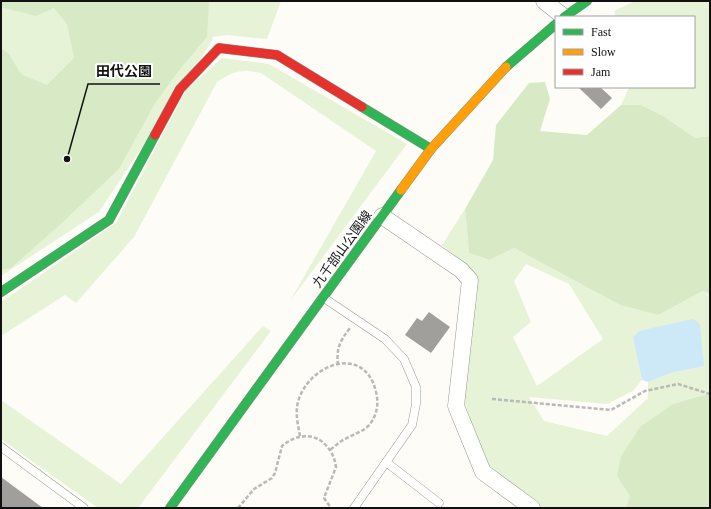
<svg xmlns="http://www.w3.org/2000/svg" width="711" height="509" font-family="'Times New Roman','Noto Sans JP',serif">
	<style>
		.green { fill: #e7f3d7; fill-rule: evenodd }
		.forest { fill: #d8eac5 }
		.water { fill: #cde8f7 }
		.building { fill: #a19f9c }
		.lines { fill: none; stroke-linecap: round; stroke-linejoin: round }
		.lane-casing { stroke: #979795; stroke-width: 9 }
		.street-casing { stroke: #979795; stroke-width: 17 }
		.fast-casing { stroke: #8e8d8b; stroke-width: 10 }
		.slow-casing { stroke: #8e8d8b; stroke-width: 10 }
		.jam-casing { stroke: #8e8d8b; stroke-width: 10 }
		.path { stroke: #b9b9b8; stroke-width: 2.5; stroke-dasharray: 4 2; stroke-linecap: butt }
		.lane { stroke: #fffffe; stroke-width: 8 }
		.street { stroke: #fffffe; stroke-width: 16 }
		.fast { stroke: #30b455; stroke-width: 9 }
		.slow { stroke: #ff9f0a; stroke-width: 9 }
		.jam { stroke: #e5322d; stroke-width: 9 }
		.labels { text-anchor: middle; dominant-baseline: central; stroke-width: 4; stroke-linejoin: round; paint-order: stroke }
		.street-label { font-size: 13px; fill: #111; stroke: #fff }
		.leader { fill: none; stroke: #111; stroke-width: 1.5 }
		.callout-dot { fill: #111; stroke: #fff; stroke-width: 1.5 }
		.callout-label { font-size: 14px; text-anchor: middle; font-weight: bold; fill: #111; stroke: #fff; stroke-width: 4; stroke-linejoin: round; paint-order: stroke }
	</style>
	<rect width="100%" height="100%" fill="#fdfcf7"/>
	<path class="green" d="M1 1H281L267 39 227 35 213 37 212 41 99 212 1 276Z
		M635 1H710V136L695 138 665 117 641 105H621L629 87H694V17H616L614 11Z
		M222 58 269 64 407 144 290 301 376 151 261 73C239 69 235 71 217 82L134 237 76 303 65 295 1 336V302L116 223 186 90Z
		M465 209 469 253 488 260 514 248 620 305 658 315 703 291 710 294V393L673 404 626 508H541L489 470 464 401 478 278 442 245ZM526 264 569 284 603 339 537 386 513 337 531 322 514 281ZM633 338 704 366 671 373 648 382V398L607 436 544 421 529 397 607 404 633 391 642 380Z
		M263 326 271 331 138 508H98L1 439V400L121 484Z"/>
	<path class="forest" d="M1 1H209L207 37 180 69 154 105 119 169 62 223 11 268 1 270V48L9 54 21 74 47 85 74 58 67 24 54 8 36 16 1 7Z
		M545 82 550 99 540 131 587 135 621 105H641L665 117 695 138 710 136V294L703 291 658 315 620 305 514 248 489 260 469 253 465 209 493 160 496 125 529 83Z
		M710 393V508H626L630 496 617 476 621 456 640 427 673 404Z"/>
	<path class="water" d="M693 319 700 324 704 366 671 373 648 382 642 380 633 338 639 331Z"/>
	<path class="building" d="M578 87H600L612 98 601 109Z
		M429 312 450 327 431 353 405 335 417 318 422 321Z
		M1 477 43 508H1Z"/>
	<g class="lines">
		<g class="lane-casing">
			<path id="lane" d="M324 298 385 339 404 359 416 387V404L412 425 354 508
				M1 447 84 508
				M386 462 439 503"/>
		</g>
		<g class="street-casing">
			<path id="street" d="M544 1 564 17
				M382 216 461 270 470 280 456 406 483 472 532 508"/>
		</g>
		<g class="fast-casing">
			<path id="fast" d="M564 17 587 1
				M506 67 556 24
				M362 107 431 149
				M1 292 109 220 155 135
				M170 508 401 190"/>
		</g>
		<g class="slow-casing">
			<path id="slow" d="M401 190 431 149 506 67"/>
		</g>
		<g class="jam-casing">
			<path id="jam" d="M155 135 180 89 219 48 277 55 362 107"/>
		</g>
		<path class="path" d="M338 365C336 348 340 341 350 328
			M492 399 611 410 645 391 678 384 710 394
			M300 436C298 425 295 413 298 402 308 364 365 343 376 392 379 403 377 415 370 424 365 431 354 434 347 438 340 441 335 446 330 450
			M238 508 254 489 272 478 275 473 282 446C299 432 319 432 331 452 334 457 335 461 336 467L324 498 331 508"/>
		<use href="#lane" class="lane"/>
		<use href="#street" class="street"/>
		<use href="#fast" class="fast"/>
		<use href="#slow" class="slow"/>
		<use href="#jam" class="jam"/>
	</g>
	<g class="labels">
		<g class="street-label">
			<text transform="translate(342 249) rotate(-54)">九千部山公園線</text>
		</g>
	</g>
	<path class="leader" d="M67 159L88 84H160"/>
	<circle class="callout-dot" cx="67" cy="159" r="4"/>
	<g class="callout-label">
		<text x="124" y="76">田代公園</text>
	</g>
	<rect width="711" height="509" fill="none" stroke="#111111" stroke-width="4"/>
	<rect x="555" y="16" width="140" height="72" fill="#ffffff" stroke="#a0a0a0"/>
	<rect x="563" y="29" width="20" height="6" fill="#30b455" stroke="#a0a0a0"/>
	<text x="591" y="36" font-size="12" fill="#111111">Fast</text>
	<rect x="563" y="49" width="20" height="6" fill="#ff9f0a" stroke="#a0a0a0"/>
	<text x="591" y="56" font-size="12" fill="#111111">Slow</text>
	<rect x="563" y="69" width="20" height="6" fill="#e5322d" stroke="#a0a0a0"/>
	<text x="591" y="76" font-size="12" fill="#111111">Jam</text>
</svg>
